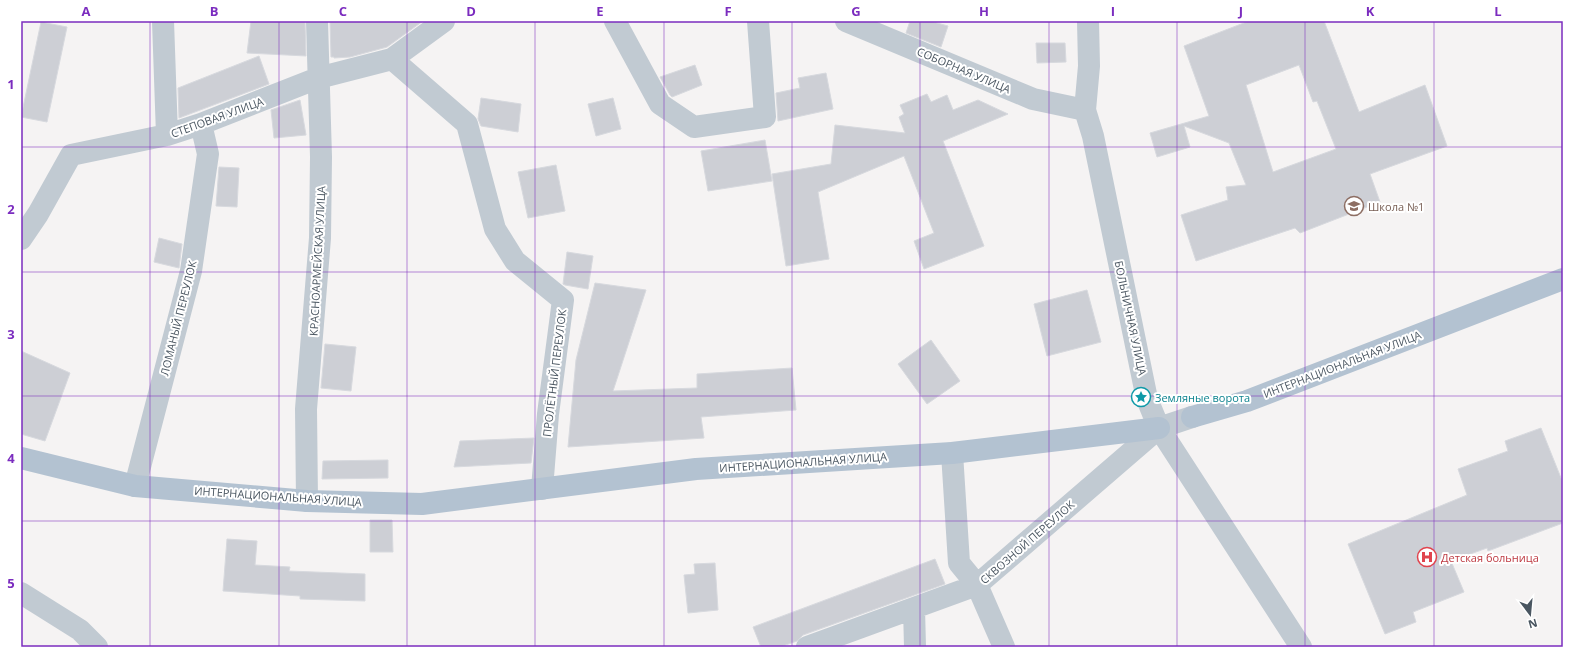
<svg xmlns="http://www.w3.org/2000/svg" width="1584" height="668" font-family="'Open Sans',sans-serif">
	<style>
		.building { fill: #cdcfd5; stroke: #d7d9de; fill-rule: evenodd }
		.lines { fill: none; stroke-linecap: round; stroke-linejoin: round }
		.minor { stroke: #c1cad2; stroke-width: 22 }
		.major { stroke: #b3c2d1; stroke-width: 22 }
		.grid { fill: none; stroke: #7b2cbf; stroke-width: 1; stroke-opacity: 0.55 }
		.labels { text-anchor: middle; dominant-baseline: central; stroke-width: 4; stroke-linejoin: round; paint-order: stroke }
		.street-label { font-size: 11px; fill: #4a5661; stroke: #fff }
		.education-label { font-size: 11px; fill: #785e54; stroke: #fff; text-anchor: start }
		.culture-label { font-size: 11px; fill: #0d838f; stroke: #fff; text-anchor: start }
		.health-label { font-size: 11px; fill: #be3a42; stroke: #fff; text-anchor: start }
		.neatline { fill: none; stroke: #7b2cbf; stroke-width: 1.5 }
		.grid-label { font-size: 13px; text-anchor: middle; font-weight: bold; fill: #7b2cbf }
	</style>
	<rect width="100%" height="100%" fill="#f5f3f3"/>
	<path class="building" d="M251 21H305L306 56 247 53Z
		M330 21H423L387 47 350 57 334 58V57H331Z
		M910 21H930L948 26 941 47 906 33Z
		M1249 21H1324L1359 112 1425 85 1447 146 1370 174 1380 202 1300 233 1295 228 1196 261 1181 215 1228 200 1226 187 1246 185 1229 143 1184 126 1190 147 1157 157 1150 133 1209 116 1184 46ZM1299 65 1313 102 1317 101 1336 149 1273 172 1246 85Z
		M41 22 67 27 47 122 21 117Z
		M1036 43H1065L1066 62 1037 63Z
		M259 56 269 84 179 118 178 88Z
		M695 65 702 85 672 97 670 95 660 77Z
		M826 73 833 109 778 121 776 93 800 88 798 78Z
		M927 94 931 102 947 95 953 110 978 100 1008 114 943 141 984 246 924 269 914 241 934 233 904 156 818 192 829 259 786 266 772 174 831 164 835 125 905 133 899 117 904 114 900 105Z
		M481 98 521 104 518 132 481 126 478 119Z
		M613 98 621 129 596 136 588 104Z
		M300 100 306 135 274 138 271 110Z
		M765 140 772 181 708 191 701 151Z
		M556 165 565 211 528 218 518 172Z
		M219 167 239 168 237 207 216 206Z
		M159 238 182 244 179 268 154 262Z
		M567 252 593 256 588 289 565 285 563 284Z
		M595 283 646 290 613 391 697 388V374L792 368 796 410 701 417 704 438 568 447 576 360Z
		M1087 290 1101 342 1047 356 1034 304Z
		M931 340 960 381 927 404 898 364Z
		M325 344 356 347 351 391 321 388Z
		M21 351 70 373 45 441 21 434Z
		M1541 428 1563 483V523L1488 551 1487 548 1451 561 1464 592 1413 612 1416 622 1385 634 1348 544 1467 495 1458 469 1508 451 1505 441Z
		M534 438 531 463 454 467 460 441Z
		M388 460V478L322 479 323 461Z
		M370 520H392L393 552H370Z
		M227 539 257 541 255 565 290 567 289 571 365 574V601L300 599V596L223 591Z
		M935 559 945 584 803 635 797 641 780 647H761L753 627Z
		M715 563 718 610 688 613 684 575 695 574 694 564Z"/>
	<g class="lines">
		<path class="minor" d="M163 21 167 135
			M615 21 660 104 694 127 765 117 758 21
			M846 21 1033 99 1085 110
			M1088 21 1089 66 1085 110 1093 136 1147 399 1159 428 1301 647
			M392 59 467 124 495 229 515 261 563 300 548 414 542 489
			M21 239 38 214 71 155 167 135 201 124 318 78 392 59 444 21
			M952 453 959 563 977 585 1004 647
			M135 486 191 271 208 154 201 124
			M307 501 306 409 320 238 321 157 317 21
			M21 593 80 630 97 647
			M914 608 915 647
			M807 647 977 585 1159 428 1192 417"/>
		<path class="major" d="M1192 417 1247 401 1563 279
			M21 458 135 486 307 501 422 504 696 469 952 453 1159 428"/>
	</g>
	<path class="grid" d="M150 21V647M279 21V647M407 21V647M535 21V647M664 21V647M792 21V647M920 21V647M1049 21V647M1177 21V647M1305 21V647M1434 21V647M21 147H1563M21 272H1563M21 396H1563M21 521H1563"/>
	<defs>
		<g id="school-ring" transform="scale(1)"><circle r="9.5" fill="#fff" stroke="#8d6e63" stroke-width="1.5"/><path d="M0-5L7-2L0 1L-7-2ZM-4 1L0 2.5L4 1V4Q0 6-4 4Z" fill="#8d6e63"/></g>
		<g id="sight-ring" transform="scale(1)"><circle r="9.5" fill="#fff" stroke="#0f9aa8" stroke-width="1.5"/><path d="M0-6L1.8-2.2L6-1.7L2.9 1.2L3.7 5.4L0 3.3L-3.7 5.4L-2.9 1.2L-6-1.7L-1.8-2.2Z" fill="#0f9aa8"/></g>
		<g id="hospital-ring" transform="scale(1)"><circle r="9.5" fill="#fff" stroke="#e0444e" stroke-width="1.5"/><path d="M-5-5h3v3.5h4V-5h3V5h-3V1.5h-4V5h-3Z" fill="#e0444e"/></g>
	</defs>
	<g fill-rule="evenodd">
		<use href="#school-ring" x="1354" y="206"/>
		<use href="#sight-ring" x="1141" y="397"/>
		<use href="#hospital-ring" x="1427" y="557"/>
	</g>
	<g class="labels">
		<g class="street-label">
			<text transform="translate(964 70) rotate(23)">СОБОРНАЯ УЛИЦА</text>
			<text transform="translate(217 117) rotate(-20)">СТЕПОВАЯ УЛИЦА</text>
			<text transform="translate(317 261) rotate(-87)">КРАСНОАРМЕЙСКАЯ УЛИЦА</text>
			<text transform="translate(178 318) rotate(-76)">ЛОМАНЫЙ ПЕРЕУЛОК</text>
			<text transform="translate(1131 318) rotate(78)">БОЛЬНИЧНАЯ УЛИЦА</text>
			<text transform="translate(1342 364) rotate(-21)">ИНТЕРНАЦИОНАЛЬНАЯ УЛИЦА</text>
			<text transform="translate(554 373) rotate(-83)">ПРОЛЁТНЫЙ ПЕРЕУЛОК</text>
			<text transform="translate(803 462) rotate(-4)">ИНТЕРНАЦИОНАЛЬНАЯ УЛИЦА</text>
			<text transform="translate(278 496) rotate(4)">ИНТЕРНАЦИОНАЛЬНАЯ УЛИЦА</text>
			<text transform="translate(1027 542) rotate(-41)">СКВОЗНОЙ ПЕРЕУЛОК</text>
		</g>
		<g class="education-label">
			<text x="1368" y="206">Школа №1</text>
		</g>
		<g class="culture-label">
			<text x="1155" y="397">Земляные ворота</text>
		</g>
		<g class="health-label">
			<text x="1441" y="557">Детская больница</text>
		</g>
	</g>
	<rect width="1584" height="668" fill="none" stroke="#ffffff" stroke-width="44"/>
	<g transform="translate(1530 614) rotate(164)" stroke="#ffffff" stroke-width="3" paint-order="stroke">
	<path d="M0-3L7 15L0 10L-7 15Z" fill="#4a5661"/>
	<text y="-6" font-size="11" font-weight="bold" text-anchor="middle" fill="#4a5661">N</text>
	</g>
	<rect x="22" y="22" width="1540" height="624" class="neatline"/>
	<g class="grid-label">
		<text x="86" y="16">A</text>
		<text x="214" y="16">B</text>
		<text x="343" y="16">C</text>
		<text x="471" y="16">D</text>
		<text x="600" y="16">E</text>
		<text x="728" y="16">F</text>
		<text x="856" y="16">G</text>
		<text x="984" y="16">H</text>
		<text x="1113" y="16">I</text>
		<text x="1241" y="16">J</text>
		<text x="1370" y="16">K</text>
		<text x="1498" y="16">L</text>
		<text x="11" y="89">1</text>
		<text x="11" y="214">2</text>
		<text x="11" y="339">3</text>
		<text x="11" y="463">4</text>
		<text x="11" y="588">5</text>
	</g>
</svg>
